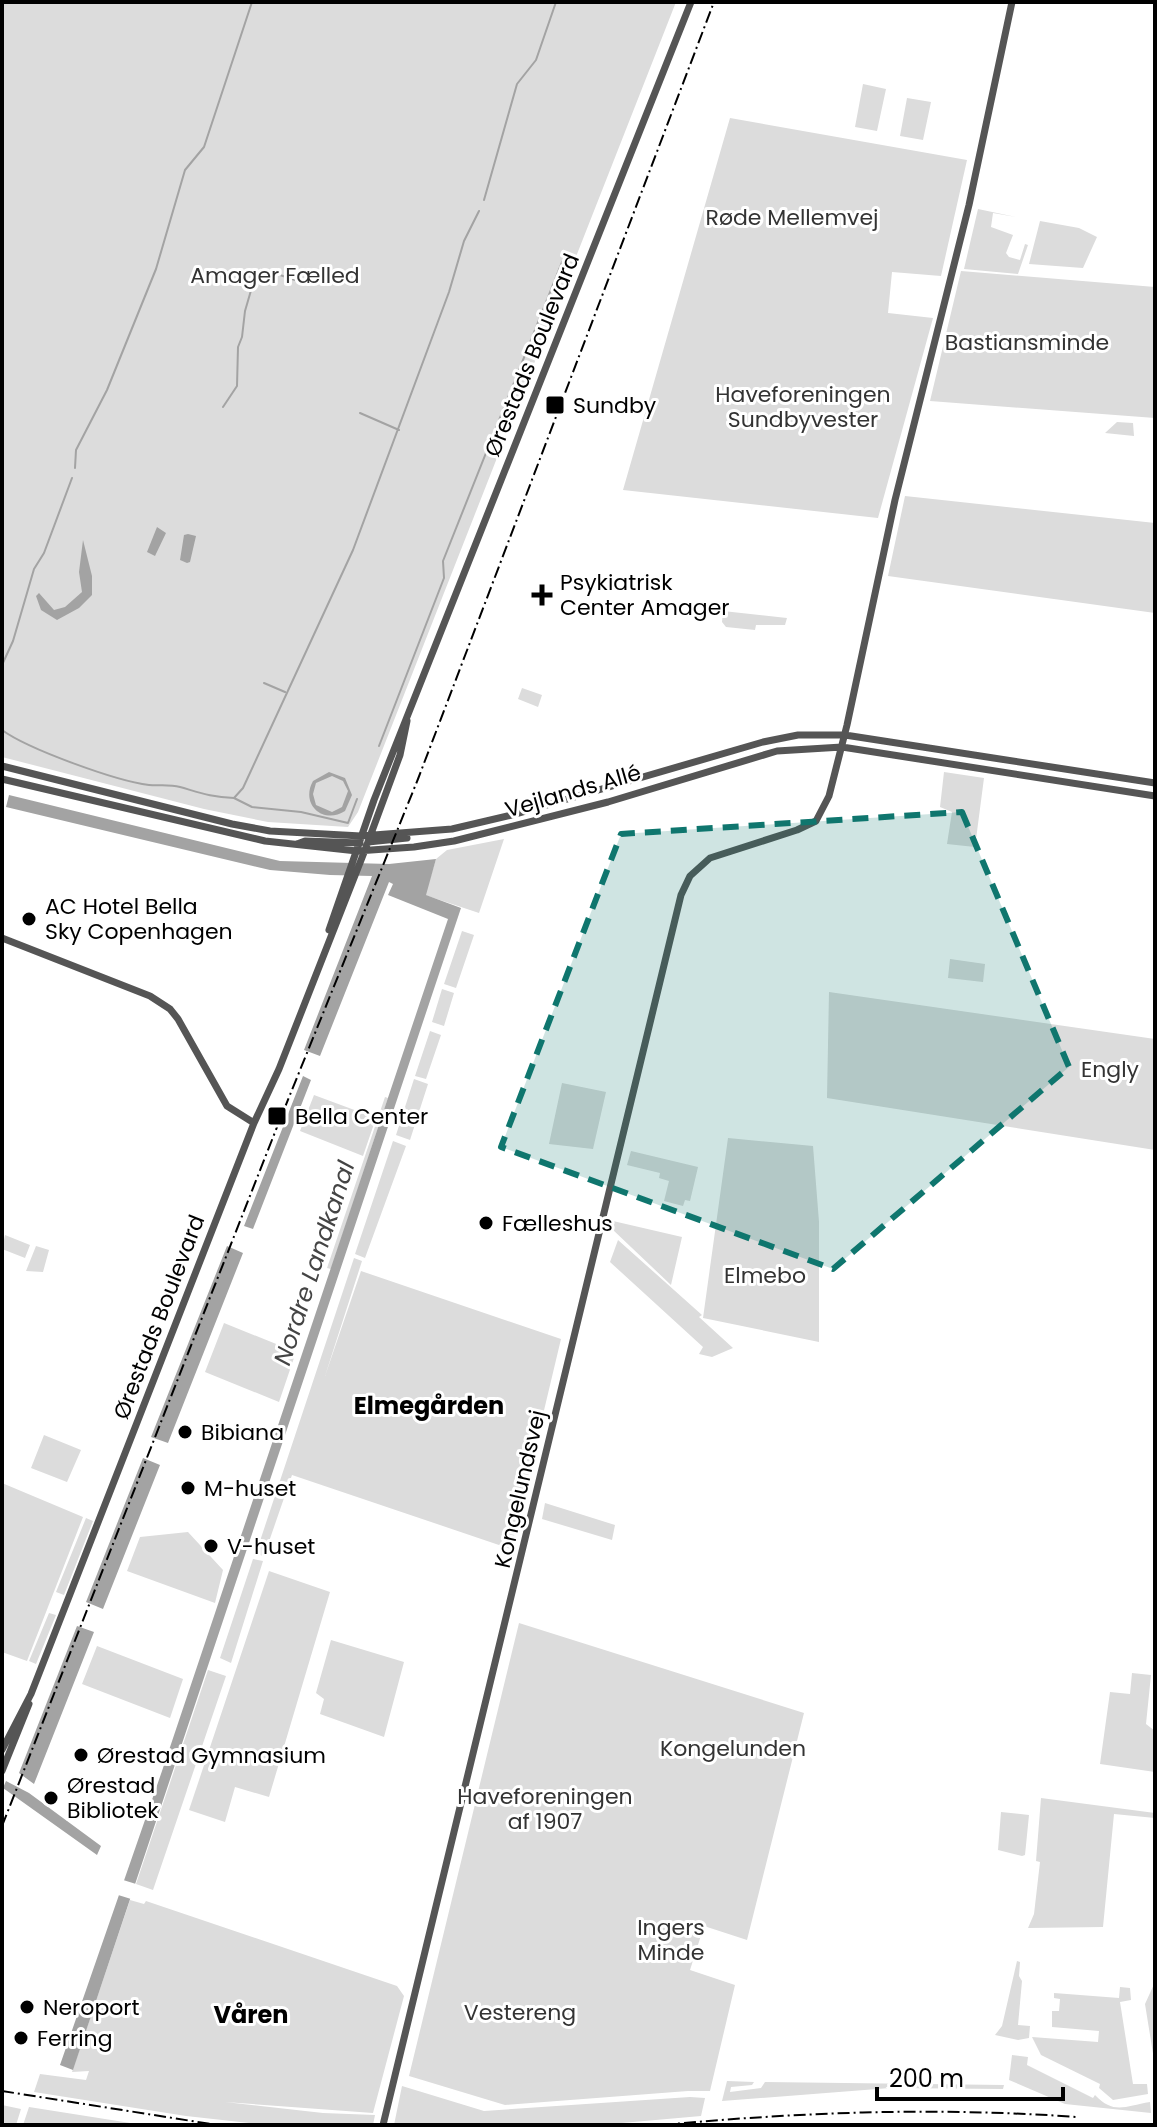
<svg xmlns="http://www.w3.org/2000/svg" width="1157" height="2127" font-family="Poppins,sans-serif">
	<style>
		.green { fill: #dcdcdc }
		.water { fill: #a3a3a3; fill-rule: evenodd }
		.pier { fill: #fff }
		.lines { fill: none; stroke-linecap: round; stroke-linejoin: round }
		.stream { stroke: #a3a3a3; stroke-width: 2 }
		.minor { stroke: #555; stroke-width: 7 }
		.rail { stroke: #000; stroke-width: 2; stroke-dasharray: 12 4 2 4; stroke-linecap: butt }
		.marked { fill: #0f766e; fill-opacity: 0.2; stroke: #0f766e; stroke-width: 6; stroke-dasharray: 16 10; stroke-linejoin: round }
		.poi-dot { fill: #000; stroke: #fff; stroke-width: 3 }
		.labels { text-anchor: middle; dominant-baseline: central; stroke-width: 6; stroke-linejoin: round; paint-order: stroke }
		.park-label { font-size: 22px; fill: #333; stroke: #fff }
		.street-label { font-size: 22px; fill: #000; stroke: #fff }
		.poi-label { font-size: 22px; fill: #000; stroke: #fff; text-anchor: start }
		.water-label { font-size: 24px; font-style: italic; fill: #444; stroke: #fff }
		.neighbourhood-label { font-size: 24px; font-weight: bold; fill: #000; stroke: #fff }
	</style>
	<rect width="100%" height="100%" fill="#fff"/>
	<path class="green" d="M2 2H676L358 812 348 827 268 822 204 809 2 757Z
		M863 84 886 89 877 131 855 127Z
		M907 98 931 102 923 140 900 136Z
		M730 118 967 160 941 276 892 272 888 313 933 318 878 518 623 490Z
		M978 209 1016 217 993 213 991 227 1013 235 1006 253 1009 257 1020 260 1025 244 1028 245 1018 274 964 269Z
		M1040 221 1079 228 1097 237 1083 268 1029 264Z
		M961 271 1155 287V418L930 401Z
		M1117 422 1133 423 1134 436 1105 433Z
		M905 496 1155 523V613L888 576Z
		M723 611 787 618 785 625H756L755 630 726 627 722 622Z
		M522 688 542 695 538 707 518 699Z
		M944 772 984 778 975 847 947 844 952 812 940 807Z
		M504 839 479 913 425 895 436 859 447 850Z
		M462 931 474 935 456 988 444 984Z
		M950 959 985 964 983 982 948 978Z
		M442 989 454 993 444 1026 432 1022Z
		M829 992 1155 1039V1150L827 1098Z
		M430 1031 441 1035 426 1079 415 1076Z
		M414 1079 428 1084 410 1140 396 1135Z
		M562 1083 606 1092 593 1149 549 1144Z
		M314 1095 376 1118 363 1156 300 1131Z
		M385 1097 388 1098 331 1269 327 1268Z
		M728 1138 813 1146 819 1222V1342L703 1318Z
		M393 1141 406 1146 365 1258 355 1254Z
		M631 1151 698 1167 690 1201 685 1200 683 1206 664 1201 669 1181 659 1178 660 1173 627 1165Z
		M613 1221 682 1237 671 1285 612 1229Z
		M5 1235 30 1245 25 1258 2 1249Z
		M618 1240 702 1315 699 1317 733 1348 712 1357 699 1354 703 1347 610 1262Z
		M36 1246 49 1250 43 1272 26 1271Z
		M354 1258 362 1261 325 1376 361 1271 561 1339 511 1549 292 1475 264 1556 260 1555 259 1544Z
		M224 1323 296 1352 279 1402 205 1372Z
		M44 1435 81 1450 67 1482 31 1468Z
		M2 1483 83 1517 27 1661 2 1652Z
		M545 1503 615 1525 612 1540 542 1519Z
		M86 1518 93 1521 64 1595 56 1592Z
		M188 1532 223 1570 215 1603 127 1571 140 1537Z
		M253 1559 263 1561 231 1663 220 1658Z
		M269 1571 330 1592 269 1797 235 1787 225 1822 189 1810Z
		M49 1613 56 1615 36 1664 29 1661Z
		M519 1623 804 1713 747 1940 704 1926 690 1970 735 1985 710 2091H688L505 2105 409 2076Z
		M331 1640 404 1662 384 1737 320 1714 324 1699 316 1693Z
		M97 1646 183 1679 170 1718 82 1684Z
		M208 1670 226 1676 153 1890 136 1884Z
		M1132 1673 1151 1675 1146 1724 1155 1731V1772L1100 1764 1110 1692 1130 1694Z
		M1041 1798 1155 1813V1818L1114 1814 1103 1927 1028 1928 1034 1914 1040 1862 1036 1861Z
		M1001 1812 1029 1815 1025 1855 1022 1856 998 1850Z
		M130 1900 144 1904 146 1901 397 1986 404 1996 373 2113 225 2102 323 2113 375 2115 373 2125H267L186 2116 34 2092 40 2074 86 2080 89 2071 72 2072Z
		M1017 1961 1020 1962 1019 1976 1022 1981 1018 2025 1030 2026 1029 2038 1018 2040 995 2035 1002 2026Z
		M1155 1982V2066L1145 2004Z
		M1120 1987 1130 1988 1131 2000 1120 2002 1133 2084H1147L1148 2094 1113 2100 1099 2088 1100 2084 1041 2055 1032 2037 1098 2042 1099 2031 1052 2027V2011H1059L1060 1999 1054 1998V1993L1119 1998Z
		M1012 2055 1028 2057 1027 2065 1093 2098 1095 2095C1114 2115 1125 2106 1150 2102L1151 2113 1065 2104 1009 2080Z
		M727 2081 754 2082 752 2085 731 2087 730 2092 761 2088 765 2082 1004 2085 1003 2089 890 2088 722 2101Z
		M402 2086 484 2111 690 2097 705 2098 701 2116 599 2125H394Z
		M2 2105 21 2109 16 2125 2 2123Z
		M29 2107 143 2125H23Z"/>
	<path class="water" d="M157 527 166 533 155 556 147 552Z
		M188 534 196 536 190 562 187 563 180 560 184 535Z
		M83 540 92 576V595L79 608 57 620 41 610 36 596 39 593 54 610 65 607 82 592 79 572Z
		M329 772 345 778 352 795 345 811C323 825 300 804 313 781ZM332 776 343 781 348 791 342 807 332 812 316 805 313 794 316 783Z
		M9 795 280 861 389 864 436 859 426 895 461 908 73 2070 60 2065 162 1771 448 919 388 895 393 884 389 882 320 1056 304 1050 372 876 330 875 270 870 6 807Z
		M303 1076 311 1080 253 1229 244 1226Z
		M227 1246 243 1253 168 1443 151 1437Z
		M143 1458 160 1465 103 1609 86 1602Z
		M77 1626 94 1632 34 1784 19 1773Z
		M6 1781 29 1793 101 1846 97 1855 3 1788Z"/>
	<path class="pier" d="M120 1879 136 1884 131 1899 115 1894Z"/>
	<g class="lines">
		<path class="stream" d="M484 200 517 84 536 60 556 2
			M223 407 237 386 238 347 242 337 245 311 252 287 262 269 304 283
			M360 413 399 430
			M75 468 76 450 107 390 156 269 185 170 204 147 252 2
			M2 665 13 641 34 569 44 553 72 478
			M264 683 285 692
			M2 730C28 749 116 781 149 785 159 786 169 784 180 787 201 793 211 797 234 798L243 788 353 550 449 292 464 241 479 211
			M379 746 444 578 443 561 562 262
			M234 798 252 807 301 812 348 823 357 799"/>
		<path class="minor" d="M2 766 232 824 270 831 361 836 452 829 516 814 763 742 798 735H845L1155 783
			M2 779 265 841 357 851 414 847 454 841 608 802 777 751 842 747 1155 796
			M368 842 407 838
			M297 844 305 841 360 843
			M329 930 374 800 691 2
			M2 938 150 996 170 1009 178 1019 227 1106 254 1123
			M2 1750 31 1694 254 1123 279 1069 365 850 400 755 407 721
			M2 1771 29 1704
			M383 2125 681 895 690 876 710 858 797 830 816 821 829 796 847 725 895 500 969 205 1012 2"/>
		<path class="rail" d="M2 1826 281 1117 418 779 714 2
			M2 2091 217 2125
			M662 2125C802 2112 936 2107 1077 2117
			M798 2125H961"/>
	</g>
	<path class="marked" d="M962 812 1069 1067 833 1269 501 1147 621 834Z"/>
	<g class="poi-dot">
		<rect x="545" y="395" width="20" height="20" rx="4"/>
		<path d="M538 583h8v8h8v8h-8v8h-8v-8h-8v-8h8z"/>
		<circle cx="29" cy="919" r="8"/>
		<rect x="267" y="1106" width="20" height="20" rx="4"/>
		<circle cx="486" cy="1223" r="8"/>
		<circle cx="185" cy="1432" r="8"/>
		<circle cx="188" cy="1488" r="8"/>
		<circle cx="211" cy="1546" r="8"/>
		<circle cx="81" cy="1755" r="8"/>
		<circle cx="51" cy="1798" r="8"/>
		<circle cx="27" cy="2007" r="8"/>
		<circle cx="21" cy="2038" r="8"/>
	</g>
	<g class="labels">
		<g class="park-label">
			<text x="792" y="217">Røde Mellemvej</text>
			<text x="275" y="275">Amager Fælled</text>
			<text x="1027" y="342">Bastiansminde</text>
			<text x="803" y="394">Haveforeningen<tspan x="803" dy="25">Sundbyvester</tspan></text>
			<text x="1110" y="1069">Engly</text>
			<text x="765" y="1275">Elmebo</text>
			<text x="733" y="1748">Kongelunden</text>
			<text x="545" y="1796">Haveforeningen<tspan x="545" dy="25">af 1907</tspan></text>
			<text x="671" y="1927">Ingers<tspan x="671" dy="25">Minde</tspan></text>
			<text x="520" y="2012">Vestereng</text>
		</g>
		<g class="street-label">
			<text transform="translate(532 355) rotate(-68)">Ørestads Boulevard</text>
			<text transform="translate(573 791) rotate(-16)">Vejlands Allé</text>
			<text transform="translate(159 1317) rotate(-69)">Ørestads Boulevard</text>
			<text transform="translate(520 1489) rotate(-77)">Kongelundsvej</text>
		</g>
		<g class="poi-label">
			<text x="573" y="405">Sundby</text>
			<text x="560" y="582">Psykiatrisk<tspan x="560" dy="25">Center Amager</tspan></text>
			<text x="45" y="906">AC Hotel Bella<tspan x="45" dy="25">Sky Copenhagen</tspan></text>
			<text x="295" y="1116">Bella Center</text>
			<text x="502" y="1223">Fælleshus</text>
			<text x="201" y="1432">Bibiana</text>
			<text x="204" y="1488">M-huset</text>
			<text x="227" y="1546">V-huset</text>
			<text x="97" y="1755">Ørestad Gymnasium</text>
			<text x="67" y="1785">Ørestad<tspan x="67" dy="25">Bibliotek</tspan></text>
			<text x="43" y="2007">Neroport</text>
			<text x="37" y="2038">Ferring</text>
		</g>
		<g class="water-label">
			<text transform="translate(314 1263) rotate(-72)">Nordre Landkanal</text>
		</g>
		<g class="neighbourhood-label">
			<text x="429" y="1405">Elmegården</text>
			<text x="251" y="2014">Våren</text>
		</g>
	</g>
	<rect width="1157" height="2127" fill="none" stroke="#000000" stroke-width="8"/>
	<path d="M877 2087v12h186v-12" fill="none" stroke="#000000" stroke-width="4"/>
	<text x="889" y="2087" font-size="24" fill="#000000" stroke="#ffffff" stroke-width="6" paint-order="stroke">200 m</text>
</svg>
